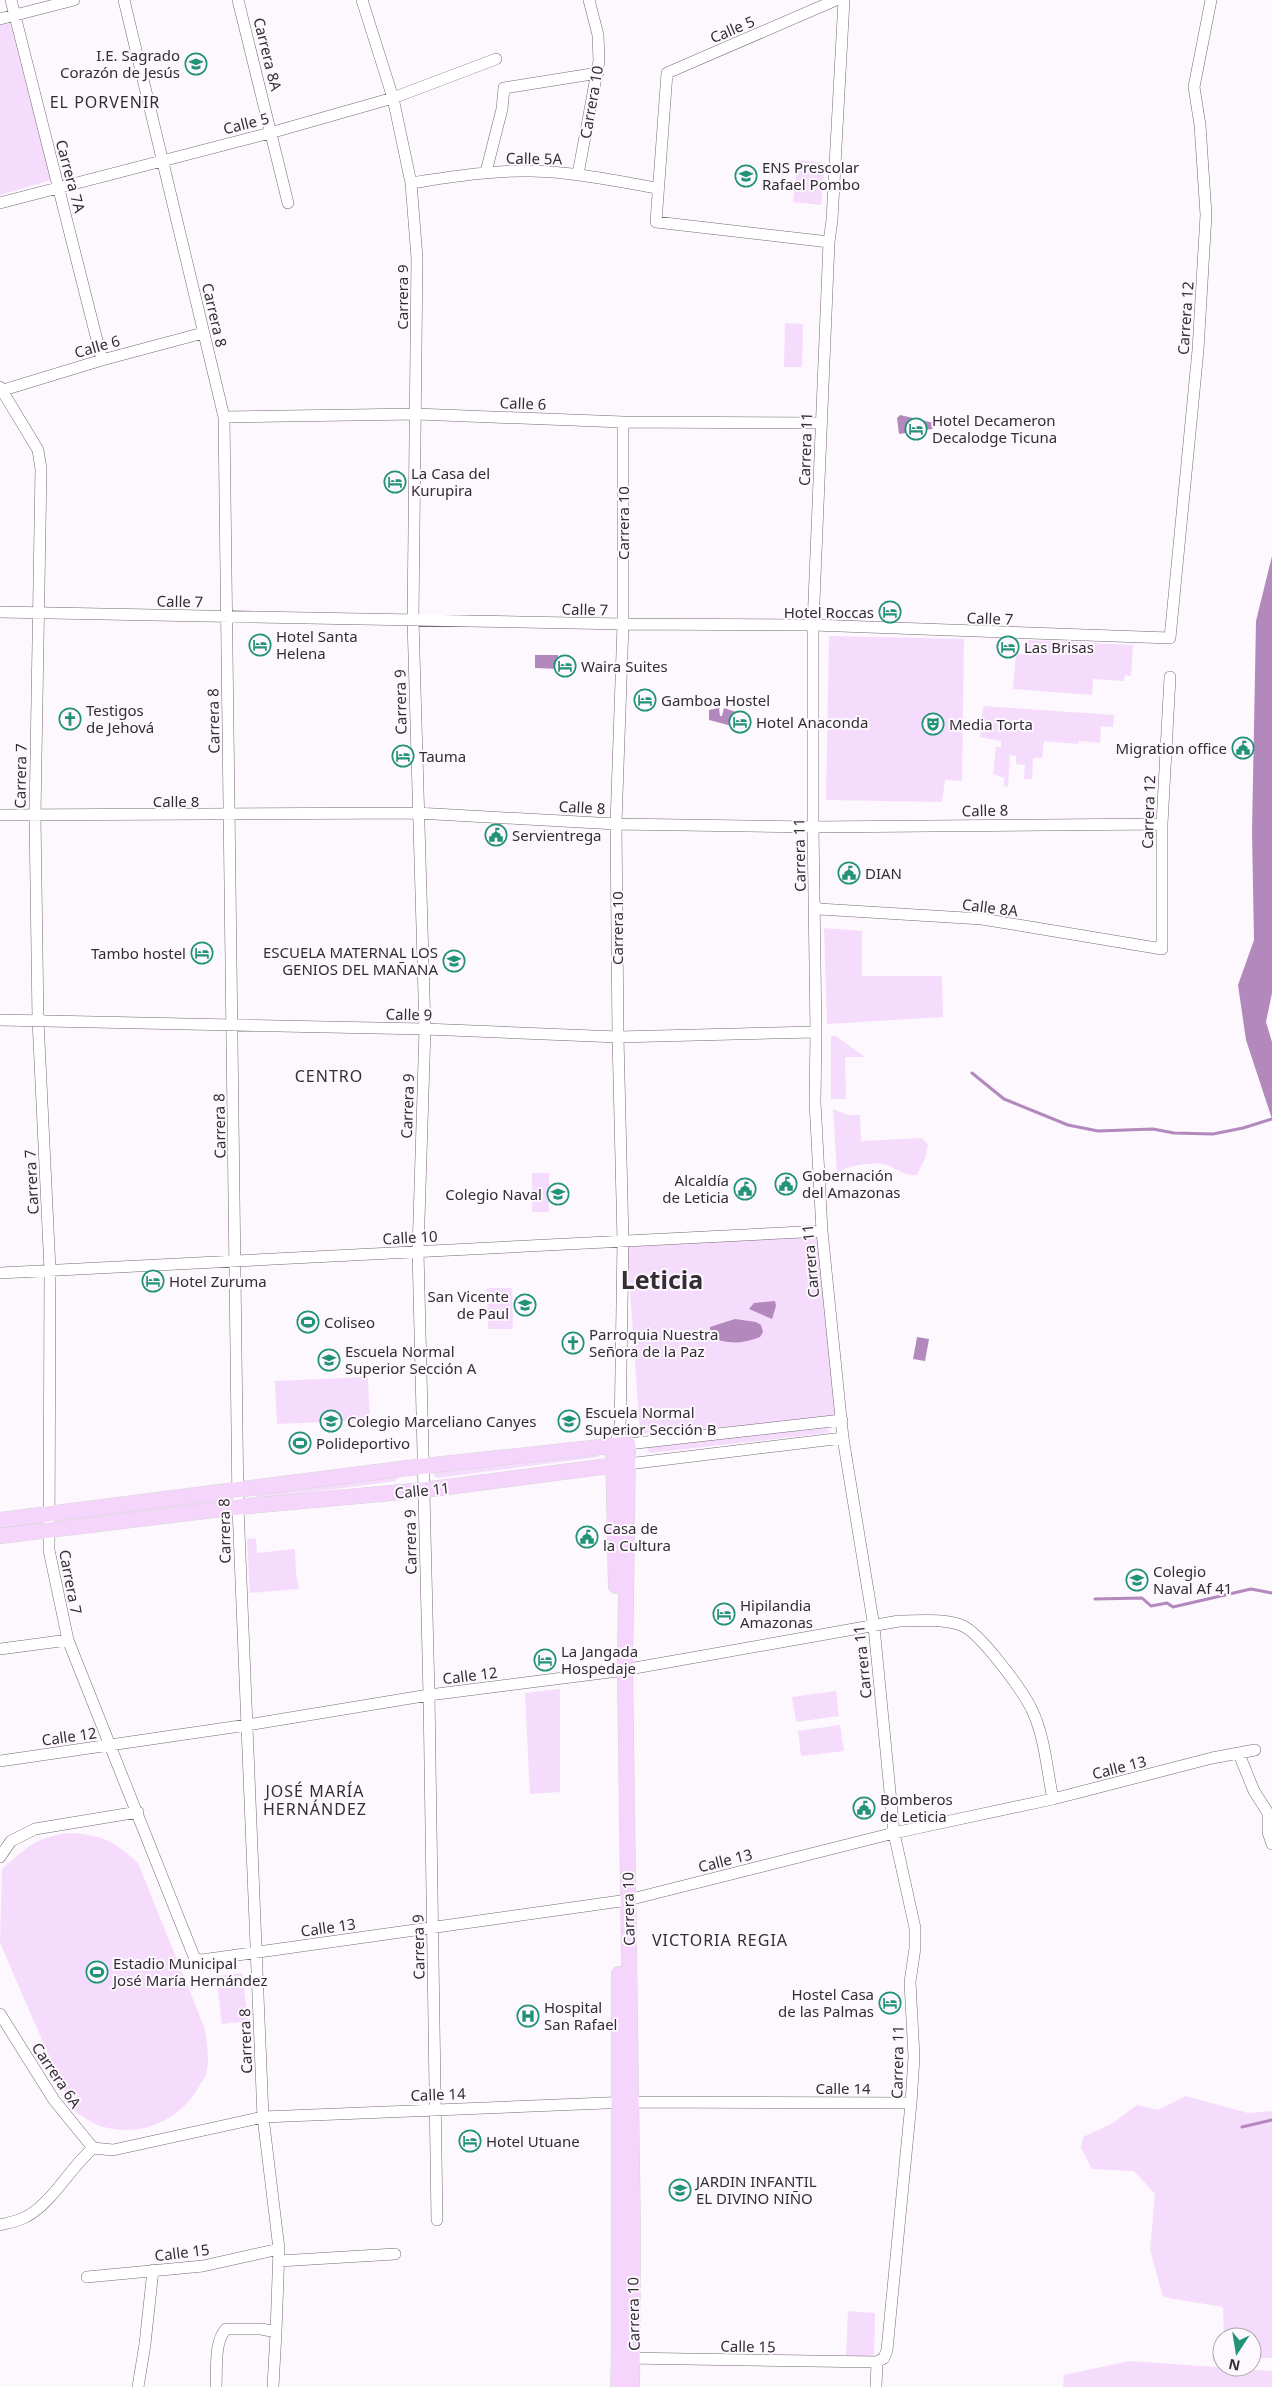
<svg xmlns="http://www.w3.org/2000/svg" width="1272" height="2387" font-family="'Noto Sans',sans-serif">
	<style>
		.green { fill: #f6dcfc }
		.water { fill: #b388bc }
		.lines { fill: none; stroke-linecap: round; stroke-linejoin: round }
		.stream { stroke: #b388bc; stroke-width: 3 }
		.minor-casing { stroke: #766978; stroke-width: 12 }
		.major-casing { stroke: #d6d5d6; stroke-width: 16 }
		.minor { stroke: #fff; stroke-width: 11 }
		.major { stroke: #f6d5fd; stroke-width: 15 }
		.labels { text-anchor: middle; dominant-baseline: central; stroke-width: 4; stroke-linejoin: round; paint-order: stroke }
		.street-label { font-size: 15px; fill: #332e34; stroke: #fdf7fe }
		.poi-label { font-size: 15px; fill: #332e34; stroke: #fdf7fe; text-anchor: start }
		.neighbourhood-label { font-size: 16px; letter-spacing: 1px; fill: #332e34; stroke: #fdf7fe }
		.town-label { font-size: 25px; font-weight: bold; fill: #332e34; stroke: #fdf7fe }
	</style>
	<rect width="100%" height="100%" fill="#fdf7fe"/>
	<path class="green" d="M10 23 51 180 0 195V25Z
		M798 160 825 163 821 205 793 202Z
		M785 323 803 324 802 367H784Z
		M829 636 964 639 962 781 945 780 942 802 826 800Z
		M1028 640 1133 645 1131 676 1125 675 1124 681 1093 679 1092 695 1013 689 1016 654H1027Z
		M983 706 1114 715 1113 727 1101 726 1100 743 1079 741 1078 744 1044 741 1042 758H1033L1032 779H1024L1025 765 1016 764V756L1010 755 1008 787 1004 786V778L993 774 996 747H1001V741L980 737Z
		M824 928 862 931V976H942L943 1017 827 1024Z
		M831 1036H836L865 1057H845L846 1099H831Z
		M833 1109 848 1115H860L861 1141 922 1138 928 1145 926 1156 917 1175C904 1176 899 1170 887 1165 876 1161 847 1165 837 1173Z
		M532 1173H549V1212H532Z
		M818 1236 838 1418 640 1434 627 1247Z
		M487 1288H512L513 1329H488Z
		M368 1377 370 1420 277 1424 275 1381Z
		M826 1428 829 1430 828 1433 650 1453 647 1449 648 1446Z
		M601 1453 598 1457 437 1478 434 1475 435 1471Z
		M397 1476 396 1481 260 1499 256 1496V1494Z
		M224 1498 222 1502 70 1521 69 1519Z
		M256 1538 257 1553 295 1549 296 1573 299 1589 250 1593 247 1539Z
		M560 1689V1792L530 1794 525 1693Z
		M836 1691 839 1716 796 1722 792 1697Z
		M840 1725 844 1751 801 1756 798 1731Z
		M70 1833C103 1835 114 1841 138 1863L205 2029C207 2043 210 2060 206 2075 204 2079 200 2084 198 2088 178 2123 134 2140 95 2124 87 2120 80 2114 72 2109L0 1943 2 1869C26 1848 37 1836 70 1833Z
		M242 1973 248 2021 222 2024 216 1976Z
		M1186 2096 1248 2113 1272 2111V2358H1252V2337H1224L1223 2307 1163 2297 1150 2249 1155 2194 1134 2171 1092 2169 1081 2148 1083 2137 1113 2123 1137 2105 1158 2110Z
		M848 2311 875 2313 874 2357 846 2355Z
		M1130 2361 1272 2371V2387H1063L1064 2375Z"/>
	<path class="water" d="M900 415 934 423 935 426 932 429 899 434 897 418Z
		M1272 556V993L1266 1022 1272 1042V1119L1246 1040 1238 985 1254 940 1252 832 1256 621Z
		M535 655H558V669L535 668Z
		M719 708 720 716H722L724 708 739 713 736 724 732 726 709 720V710Z
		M775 1301 776 1306 772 1319 749 1309 754 1303Z
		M735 1319 756 1322 761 1325 763 1332 760 1337C743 1344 725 1345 710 1336V1327Z
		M917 1337 929 1339 925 1361 913 1359Z"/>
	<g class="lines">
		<path class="stream" d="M972 1073 1004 1099 1068 1125 1098 1131 1153 1129 1174 1133 1213 1134 1243 1128 1272 1119
			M1095 1599 1142 1598 1151 1606 1167 1603 1173 1607 1251 1589 1272 1593
			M1242 2127 1272 2120"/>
		<g class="minor-casing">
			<path id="minor" d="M11 0 102 360
				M124 0 224 417 238 1507 263 2117 279 2249 276 2332 261 2329H226C214 2341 217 2370 216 2387
				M238 0 288 203
				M362 0 393 98 411 183 417 258 413 620 425 1029 418 1251 429 1695 437 2220
				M844 0 832 220 829 242 813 625V827L816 1032 815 1102 822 1231 843 1438 874 1627 894 1833 915 1928V1948L910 1982 914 2057 911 2103 887 2350 884 2358 877 2362 876 2387
				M0 19 74 0
				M486 172 502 109 504 88 598 73
				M578 174 599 61 598 35 589 0
				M411 183C451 177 491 170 532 171 575 172 616 181 657 188
				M0 203 270 133 393 98 496 59
				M829 242 656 222 667 73 836 0
				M0 387 38 450 41 469 35 816 38 1020 50 1270 49 1550 68 1640 195 1959 202 1960 628 1900 894 1833 1053 1799 1212 1758 1255 1750
				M0 391 102 360 203 333
				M224 417 416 414 623 422 821 423
				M0 612 623 624 813 625 1170 638 1198 350 1206 215 1200 125 1194 87 1211 0
				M0 815 417 813 616 824 813 827 1162 824
				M815 906 819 909 982 919 1162 949V824L1170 677
				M0 1020 425 1029 618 1037 816 1032
				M0 1273 822 1231
				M624 1440 628 1444 842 1420
				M613 1446 620 1434 623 1241 618 1037 616 824 623 624V422
				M628 1464 843 1438
				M0 1649 68 1640
				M1239 1754 1254 1791 1268 1813V1832L1272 1844
				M0 1761 247 1725 429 1695 618 1671 899 1621C918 1621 945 1618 963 1626 981 1634 1023 1691 1032 1710 1045 1737 1047 1771 1053 1799
				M0 1857 11 1841 35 1829 138 1812
				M0 2014 54 2100 93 2148
				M0 2225C8 2223 18 2221 26 2217 54 2201 69 2169 93 2148L113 2150 263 2117 630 2102 911 2103
				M279 2261 395 2254
				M87 2277 203 2266 279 2249
				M624 2358 877 2362
				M138 2387 145 2344 153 2270
				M273 2387 276 2332"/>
		</g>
		<g class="major-casing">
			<path id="major" d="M613 1446 616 1586
				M0 1520 424 1466 628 1444 625 1669 633 2237 632 2387
				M0 1536 238 1507 424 1490 624 1464
				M618 2387 619 2358V1974"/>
		</g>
		<use href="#minor" class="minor"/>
		<use href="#major" class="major"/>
	</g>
	<defs>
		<g id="school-ring" transform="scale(1.125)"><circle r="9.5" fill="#fdf7fe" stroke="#219376" stroke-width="1.5"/><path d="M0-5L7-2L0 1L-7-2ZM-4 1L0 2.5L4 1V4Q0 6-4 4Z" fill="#219376"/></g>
		<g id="hotel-ring" transform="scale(1.125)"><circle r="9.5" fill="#fdf7fe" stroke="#219376" stroke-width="1.5"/><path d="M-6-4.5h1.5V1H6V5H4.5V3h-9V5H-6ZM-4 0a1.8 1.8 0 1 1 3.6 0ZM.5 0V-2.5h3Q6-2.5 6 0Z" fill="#219376"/></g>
		<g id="church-ring" transform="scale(1.125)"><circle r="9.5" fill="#fdf7fe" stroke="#219376" stroke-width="1.5"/><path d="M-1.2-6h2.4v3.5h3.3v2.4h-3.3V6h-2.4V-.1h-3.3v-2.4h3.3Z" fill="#219376"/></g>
		<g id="theatre-ring" transform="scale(1.125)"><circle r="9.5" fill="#fdf7fe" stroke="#219376" stroke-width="1.5"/><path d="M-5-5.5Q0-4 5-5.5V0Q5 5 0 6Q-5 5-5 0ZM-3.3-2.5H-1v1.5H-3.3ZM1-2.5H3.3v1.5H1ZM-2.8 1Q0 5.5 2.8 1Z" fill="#219376"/></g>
		<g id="civic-ring" transform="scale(1.125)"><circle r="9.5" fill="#fdf7fe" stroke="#219376" stroke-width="1.5"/><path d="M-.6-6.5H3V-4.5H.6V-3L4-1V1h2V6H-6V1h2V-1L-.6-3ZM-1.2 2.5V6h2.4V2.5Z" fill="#219376"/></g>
		<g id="stadium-ring" transform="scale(1.125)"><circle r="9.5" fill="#fdf7fe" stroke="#219376" stroke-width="1.5"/><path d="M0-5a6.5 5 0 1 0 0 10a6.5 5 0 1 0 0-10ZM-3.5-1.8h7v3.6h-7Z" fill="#219376"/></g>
		<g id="hospital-ring" transform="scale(1.125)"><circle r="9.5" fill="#fdf7fe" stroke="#219376" stroke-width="1.5"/><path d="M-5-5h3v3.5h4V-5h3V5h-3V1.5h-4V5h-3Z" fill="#219376"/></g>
	</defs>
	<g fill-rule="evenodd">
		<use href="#school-ring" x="196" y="64"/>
		<use href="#school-ring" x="746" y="176"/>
		<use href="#hotel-ring" x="916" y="429"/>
		<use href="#hotel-ring" x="395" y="482"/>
		<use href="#hotel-ring" x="890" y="612"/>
		<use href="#hotel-ring" x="260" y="645"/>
		<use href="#hotel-ring" x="1008" y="647"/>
		<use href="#hotel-ring" x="565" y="666"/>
		<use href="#hotel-ring" x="645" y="700"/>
		<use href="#church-ring" x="70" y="719"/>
		<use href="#hotel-ring" x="740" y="722"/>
		<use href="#theatre-ring" x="933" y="724"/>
		<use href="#civic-ring" x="1243" y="748"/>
		<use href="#hotel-ring" x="403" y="756"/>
		<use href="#civic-ring" x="496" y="835"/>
		<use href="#civic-ring" x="849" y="873"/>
		<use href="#hotel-ring" x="202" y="953"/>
		<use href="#school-ring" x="454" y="961"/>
		<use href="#civic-ring" x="786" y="1184"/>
		<use href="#civic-ring" x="745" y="1189"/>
		<use href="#school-ring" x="558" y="1194"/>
		<use href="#hotel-ring" x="153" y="1281"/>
		<use href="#school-ring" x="525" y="1305"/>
		<use href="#stadium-ring" x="308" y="1322"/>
		<use href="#church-ring" x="573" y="1343"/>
		<use href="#school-ring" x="329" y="1360"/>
		<use href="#school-ring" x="331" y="1421"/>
		<use href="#school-ring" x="569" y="1421"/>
		<use href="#stadium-ring" x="300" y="1443"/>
		<use href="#civic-ring" x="587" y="1537"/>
		<use href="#school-ring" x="1137" y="1580"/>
		<use href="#hotel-ring" x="724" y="1614"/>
		<use href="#hotel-ring" x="545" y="1660"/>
		<use href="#civic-ring" x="864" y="1808"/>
		<use href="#stadium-ring" x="97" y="1972"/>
		<use href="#hotel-ring" x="890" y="2003"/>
		<use href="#hospital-ring" x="528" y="2016"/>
		<use href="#hotel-ring" x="470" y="2141"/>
		<use href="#school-ring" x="680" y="2190"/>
	</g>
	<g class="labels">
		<g class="street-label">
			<text transform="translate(732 29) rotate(-23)">Calle 5</text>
			<text transform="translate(268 54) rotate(76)">Carrera 8A</text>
			<text transform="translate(591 102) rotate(-80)">Carrera 10</text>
			<text transform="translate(246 123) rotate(-14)">Calle 5</text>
			<text transform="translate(534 158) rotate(1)">Calle 5A</text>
			<text transform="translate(71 176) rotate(75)">Carrera 7A</text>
			<text transform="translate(402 297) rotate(-90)">Carrera 9</text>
			<text transform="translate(215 315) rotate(77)">Carrera 8</text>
			<text transform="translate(1185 318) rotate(-86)">Carrera 12</text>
			<text transform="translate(97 346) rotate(-16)">Calle 6</text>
			<text transform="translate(523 403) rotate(2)">Calle 6</text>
			<text transform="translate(805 449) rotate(-88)">Carrera 11</text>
			<text transform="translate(623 523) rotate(-90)">Carrera 10</text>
			<text transform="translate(180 601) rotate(1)">Calle 7</text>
			<text transform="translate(585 609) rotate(1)">Calle 7</text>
			<text transform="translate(990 618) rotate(2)">Calle 7</text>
			<text transform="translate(400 702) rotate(-91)">Carrera 9</text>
			<text transform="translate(213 721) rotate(-91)">Carrera 8</text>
			<text transform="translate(20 776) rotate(-89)">Carrera 7</text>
			<text x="176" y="801">Calle 8</text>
			<text transform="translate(582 807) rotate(3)">Calle 8</text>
			<text transform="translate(985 810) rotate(-1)">Calle 8</text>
			<text transform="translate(1148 812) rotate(-88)">Carrera 12</text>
			<text transform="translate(799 855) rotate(-91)">Carrera 11</text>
			<text transform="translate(990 907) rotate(7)">Calle 8A</text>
			<text transform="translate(617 928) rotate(-90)">Carrera 10</text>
			<text transform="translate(409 1014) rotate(1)">Calle 9</text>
			<text transform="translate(407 1106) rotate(-88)">Carrera 9</text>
			<text transform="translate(219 1126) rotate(-91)">Carrera 8</text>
			<text transform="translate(31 1182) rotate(-93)">Carrera 7</text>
			<text transform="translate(410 1237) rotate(-3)">Calle 10</text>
			<text transform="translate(810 1261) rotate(-95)">Carrera 11</text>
			<text transform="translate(422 1490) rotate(-6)">Calle 11</text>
			<text transform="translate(224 1531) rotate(-91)">Carrera 8</text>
			<text transform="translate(410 1542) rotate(-91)">Carrera 9</text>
			<text transform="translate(71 1582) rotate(79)">Carrera 7</text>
			<text transform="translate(862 1662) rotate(-96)">Carrera 11</text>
			<text transform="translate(470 1675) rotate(-7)">Calle 12</text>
			<text transform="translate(69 1736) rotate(-8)">Calle 12</text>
			<text transform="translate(1119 1767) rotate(-14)">Calle 13</text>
			<text transform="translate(725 1860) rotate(-14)">Calle 13</text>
			<text transform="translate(628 1909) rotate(-91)">Carrera 10</text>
			<text transform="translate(328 1927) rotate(-8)">Calle 13</text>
			<text transform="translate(418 1947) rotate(-91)">Carrera 9</text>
			<text transform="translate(245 2041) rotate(-92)">Carrera 8</text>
			<text transform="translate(897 2062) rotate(-89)">Carrera 11</text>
			<text transform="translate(57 2075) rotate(56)">Carrera 6A</text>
			<text x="843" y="2088">Calle 14</text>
			<text transform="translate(438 2094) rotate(-2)">Calle 14</text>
			<text transform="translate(182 2252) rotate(-7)">Calle 15</text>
			<text transform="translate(633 2314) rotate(-91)">Carrera 10</text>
			<text transform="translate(748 2346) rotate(1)">Calle 15</text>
		</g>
		<g class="poi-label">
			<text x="180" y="55" text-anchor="end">I.E. Sagrado<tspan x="180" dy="17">Corazón de Jesús</tspan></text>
			<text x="762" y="167">ENS Prescolar<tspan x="762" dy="17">Rafael Pombo</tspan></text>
			<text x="932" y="420">Hotel Decameron<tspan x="932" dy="17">Decalodge Ticuna</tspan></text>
			<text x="411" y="473">La Casa del<tspan x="411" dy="17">Kurupira</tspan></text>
			<text x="874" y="612" text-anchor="end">Hotel Roccas</text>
			<text x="276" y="636">Hotel Santa<tspan x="276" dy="17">Helena</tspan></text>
			<text x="1024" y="647">Las Brisas</text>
			<text x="581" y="666">Waira Suites</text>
			<text x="661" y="700">Gamboa Hostel</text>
			<text x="86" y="710">Testigos<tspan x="86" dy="17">de Jehová</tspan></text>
			<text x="756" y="722">Hotel Anaconda</text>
			<text x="949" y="724">Media Torta</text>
			<text x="1227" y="748" text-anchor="end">Migration office</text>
			<text x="419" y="756">Tauma</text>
			<text x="512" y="835">Servientrega</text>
			<text x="865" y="873">DIAN</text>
			<text x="438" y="952" text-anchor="end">ESCUELA MATERNAL LOS<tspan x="438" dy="17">GENIOS DEL MAÑANA</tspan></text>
			<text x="186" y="953" text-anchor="end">Tambo hostel</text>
			<text x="802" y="1175">Gobernación<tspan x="802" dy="17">del Amazonas</tspan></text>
			<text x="729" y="1180" text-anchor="end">Alcaldía<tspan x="729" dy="17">de Leticia</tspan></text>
			<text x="542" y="1194" text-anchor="end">Colegio Naval</text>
			<text x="169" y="1281">Hotel Zuruma</text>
			<text x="509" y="1296" text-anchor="end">San Vicente<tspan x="509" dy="17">de Paul</tspan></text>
			<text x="324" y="1322">Coliseo</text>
			<text x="589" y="1334">Parroquia Nuestra<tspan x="589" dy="17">Señora de la Paz</tspan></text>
			<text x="345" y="1351">Escuela Normal<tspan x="345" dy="17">Superior Sección A</tspan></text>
			<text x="585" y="1412">Escuela Normal<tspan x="585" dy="17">Superior Sección B</tspan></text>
			<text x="347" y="1421">Colegio Marceliano Canyes</text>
			<text x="316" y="1443">Polideportivo</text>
			<text x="603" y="1528">Casa de<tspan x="603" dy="17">la Cultura</tspan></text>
			<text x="1153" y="1571">Colegio<tspan x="1153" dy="17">Naval Af 41</tspan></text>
			<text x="740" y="1605">Hipilandia<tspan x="740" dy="17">Amazonas</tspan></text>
			<text x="561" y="1651">La Jangada<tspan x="561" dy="17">Hospedaje</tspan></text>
			<text x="880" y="1799">Bomberos<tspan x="880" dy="17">de Leticia</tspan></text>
			<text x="113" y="1963">Estadio Municipal<tspan x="113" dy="17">José María Hernández</tspan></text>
			<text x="874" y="1994" text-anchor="end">Hostel Casa<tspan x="874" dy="17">de las Palmas</tspan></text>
			<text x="544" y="2007">Hospital<tspan x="544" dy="17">San Rafael</tspan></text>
			<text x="486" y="2141">Hotel Utuane</text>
			<text x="696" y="2181">JARDIN INFANTIL<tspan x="696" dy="17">EL DIVINO NIÑO</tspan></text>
		</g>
		<g class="neighbourhood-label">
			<text x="105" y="102">EL PORVENIR</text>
			<text x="329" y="1076">CENTRO</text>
			<text x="315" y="1791">JOSÉ MARÍA<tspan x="315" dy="18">HERNÁNDEZ</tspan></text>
			<text x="720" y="1940">VICTORIA REGIA</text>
		</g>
		<g class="town-label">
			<text x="662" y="1279">Leticia</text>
		</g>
	</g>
	<g transform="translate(1237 2352) rotate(192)"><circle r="24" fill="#fdf7fe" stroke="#aca7ad"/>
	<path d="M0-4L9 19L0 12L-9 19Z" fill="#219376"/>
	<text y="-8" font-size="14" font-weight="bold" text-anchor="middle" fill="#332e34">N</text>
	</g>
</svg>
